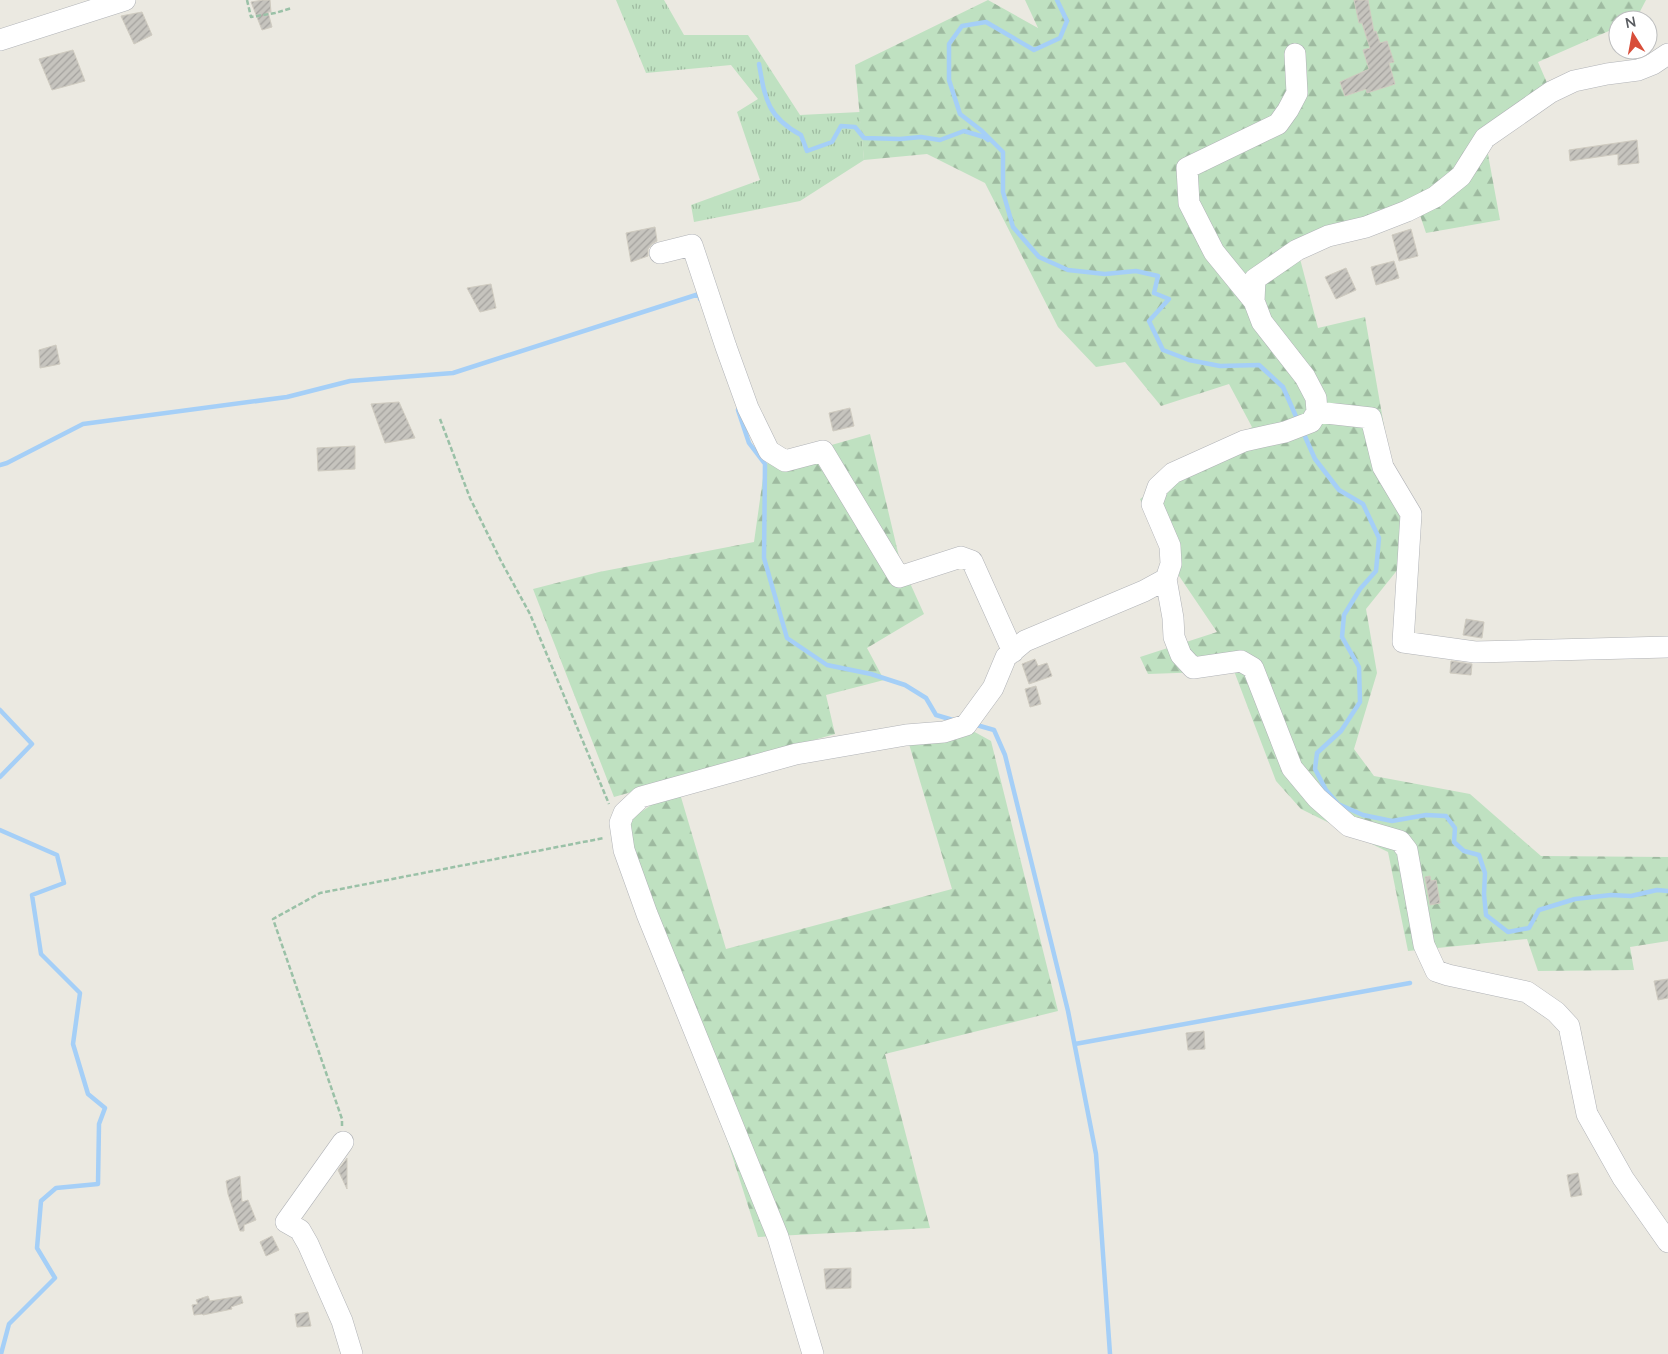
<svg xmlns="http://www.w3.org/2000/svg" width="1668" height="1354" font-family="Lato,sans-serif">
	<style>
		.grass { fill: url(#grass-tufts) }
		.forest { fill: url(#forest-firs) }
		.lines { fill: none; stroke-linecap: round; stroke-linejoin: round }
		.stream { stroke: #a5cff7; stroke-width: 4.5 }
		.building { fill: url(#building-hatch); stroke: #cfcbc0 }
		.minor-casing { stroke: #b1b3b7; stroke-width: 22 }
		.path { stroke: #9ac1a7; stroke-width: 2.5; stroke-dasharray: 5 2.5; stroke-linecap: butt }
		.minor { stroke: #fff; stroke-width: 21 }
	</style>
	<defs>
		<pattern id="grass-tufts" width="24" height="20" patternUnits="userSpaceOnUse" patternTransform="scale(1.25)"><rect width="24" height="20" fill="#bfe1c1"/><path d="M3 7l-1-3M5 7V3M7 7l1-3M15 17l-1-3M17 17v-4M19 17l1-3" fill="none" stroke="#9ebaa0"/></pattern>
		<pattern id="forest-firs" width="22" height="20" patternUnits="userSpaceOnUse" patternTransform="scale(1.25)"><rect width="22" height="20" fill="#bfe1c1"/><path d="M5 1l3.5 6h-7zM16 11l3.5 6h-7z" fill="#9ebaa0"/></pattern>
		<pattern id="building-hatch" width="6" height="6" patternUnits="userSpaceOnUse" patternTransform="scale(1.25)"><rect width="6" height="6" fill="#c6c4be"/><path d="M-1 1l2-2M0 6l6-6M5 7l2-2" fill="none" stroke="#a4a29e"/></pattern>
	</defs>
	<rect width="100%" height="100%" fill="#ebe9e1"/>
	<path class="grass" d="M616 0H664L684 35H748L800 115 860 112 864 160 800 201 694 222 691 205 760 180 737 112 758 99 731 65 646 73Z"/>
	<path class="forest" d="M988 0 1038 28 1025 0H1646L1636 19 1618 20V27L1538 62 1551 92 1485 138 1500 220 1426 233 1417 206 1298 251 1318 328 1365 317 1407 558 1366 609 1377 673 1354 749 1374 776 1470 794 1541 856 1668 857V941L1630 947 1634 970 1538 971 1527 939 1408 951 1388 852 1301 809 1276 781 1234 671 1148 674 1140 657 1217 632 1171 564 1140 499 1252 427 1229 384 1161 406 1125 362 1096 367 1058 327 985 183 927 154 864 160 855 65Z
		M870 434 900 561 924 614 867 648 884 680 826 695 835 734 614 797 533 589 599 572 754 542 765 464Z
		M971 730 991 741 1058 1011 885 1054 930 1228 758 1237 626 822 678 787 726 949 952 889 909 744Z"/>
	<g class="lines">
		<path class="stream" d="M1057 0 1067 21 1060 38 1034 50 986 22 962 26 949 44V80L960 114 982 131 1003 152V192L1013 227 1039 257 1068 270 1105 274 1136 271 1158 276 1154 293 1169 299 1149 321 1163 350 1189 360 1220 366 1259 365 1283 387 1298 421
			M759 64C765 98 767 117 801 135L807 151 832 142 841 126 855 127 864 138 900 139 921 137 940 140 964 131 984 137 988 140
			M738 410 749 443 765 464 764 558 787 638 827 665 871 674 905 685 926 698 936 715 953 720
			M1303 432 1315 459 1339 490 1363 504 1379 538 1376 571 1360 589 1344 615 1342 637 1359 667 1360 702 1341 731 1317 753 1315 769 1326 790 1338 804 1363 815 1392 821 1426 815 1446 816 1455 828 1454 842 1464 851 1479 855 1485 873 1484 894 1486 915 1508 932 1529 928 1539 910 1575 899 1611 895 1631 896 1657 890 1668 891
			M0 465 7 463 83 424 287 397 350 381 453 373 699 294 700 299
			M0 710 32 744 0 777
			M973 724 994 730 1005 755 1068 1011 1096 1154 1110 1354
			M0 830 57 855 64 883 32 895 41 954 80 993 73 1044 88 1094 105 1108 99 1124 98 1184 56 1188 41 1201 37 1248 55 1278 9 1324 1 1354
			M1075 1044 1410 983"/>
	</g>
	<path class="building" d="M263 0H270L271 12H268L272 27 262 30 251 2Z
		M1354 0H1368L1374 32 1376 31 1380 43 1387 41 1394 62 1389 63 1395 84 1367 93 1366 89 1345 96 1340 82 1369 69 1363 50 1370 48 1362 23H1359Z
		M142 12 152 35 134 44 121 16Z
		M73 50 85 81 52 90 39 59Z
		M1637 140 1639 163 1618 165V154L1570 161 1569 150Z
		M655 227 657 241 652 244 648 249V256L631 262 626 233Z
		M1411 229 1418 256 1399 261 1392 235Z
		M1394 261 1399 278 1376 285 1371 267Z
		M1346 268 1356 290 1336 299 1325 277Z
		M491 284 496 308 480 312 467 288Z
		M56 345 60 364 40 368 39 350Z
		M399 402 415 438 385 443 371 404Z
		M850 408 854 426 833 431 829 413Z
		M355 446V469L318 471 317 448Z
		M1466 619 1484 622 1482 638 1463 635Z
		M1035 659 1038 666 1047 663 1052 676 1029 684 1022 664Z
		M1451 661 1472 664 1471 675 1450 673Z
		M1036 686 1041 704 1030 707 1025 689Z
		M1430 876 1431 881 1436 880 1440 903 1430 905 1425 877Z
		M1668 979V998L1658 1000 1654 981Z
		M1204 1031 1205 1049 1188 1050 1186 1033Z
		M347 1158V1189L338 1170Z
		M1578 1173 1582 1195 1571 1197 1567 1175Z
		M240 1176 242 1202 248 1200 256 1220 244 1225V1231H240L228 1194 226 1181Z
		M272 1236 279 1250 266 1256 260 1242Z
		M851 1268V1288L826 1289 824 1269Z
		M208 1296 210 1301 241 1296 243 1303 231 1307 232 1309 203 1315 202 1314 194 1315 192 1305 198 1304 196 1300Z
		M308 1312 311 1326 297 1327 295 1314Z"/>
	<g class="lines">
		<g class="minor-casing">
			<path id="minor" d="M0 40 125 0
				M660 253 692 245 726 347 748 408 769 451 785 461 823 451 899 577 961 557 972 561 1013 652
				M1254 301 1214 252 1189 203 1187 168 1278 124 1288 110 1297 93 1295 54
				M1317 412 1371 418 1383 467 1411 514 1403 642 1475 652 1668 647
				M1166 579 1173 618 1174 637 1181 655 1193 668 1241 661 1253 668 1292 768 1317 798 1349 826 1400 841 1407 850 1424 945 1436 971 1448 975 1527 992 1556 1012 1569 1026 1587 1114 1623 1178 1668 1242
				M343 1142 286 1222 300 1230 308 1244 342 1321 352 1354
				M813 1354 778 1237 647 914 624 850 620 823 624 813 641 797 796 754 906 735 944 732 966 725 993 688 1006 657 1025 641 1144 591 1166 579 1171 564 1170 546 1152 504 1158 487 1173 473 1244 441 1285 432 1311 422 1317 412 1316 398 1305 377 1262 322 1254 301 1255 279 1297 250 1328 236 1366 227 1407 211 1435 197 1461 176 1485 138 1551 92 1574 81 1607 74 1638 70 1653 64 1668 54"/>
		</g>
		<path class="path" d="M247 0 251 17 275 13 292 8
			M440 419 470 498 501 561 530 614 609 804
			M342 1126V1119L273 919 320 893 604 838"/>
		<use href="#minor" class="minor"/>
	</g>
	<g transform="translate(1633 35) rotate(349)"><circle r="24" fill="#ffffff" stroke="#bdbebf"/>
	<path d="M0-4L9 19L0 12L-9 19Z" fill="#d84e3a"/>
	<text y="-8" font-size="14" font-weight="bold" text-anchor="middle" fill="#595c60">N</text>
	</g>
</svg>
